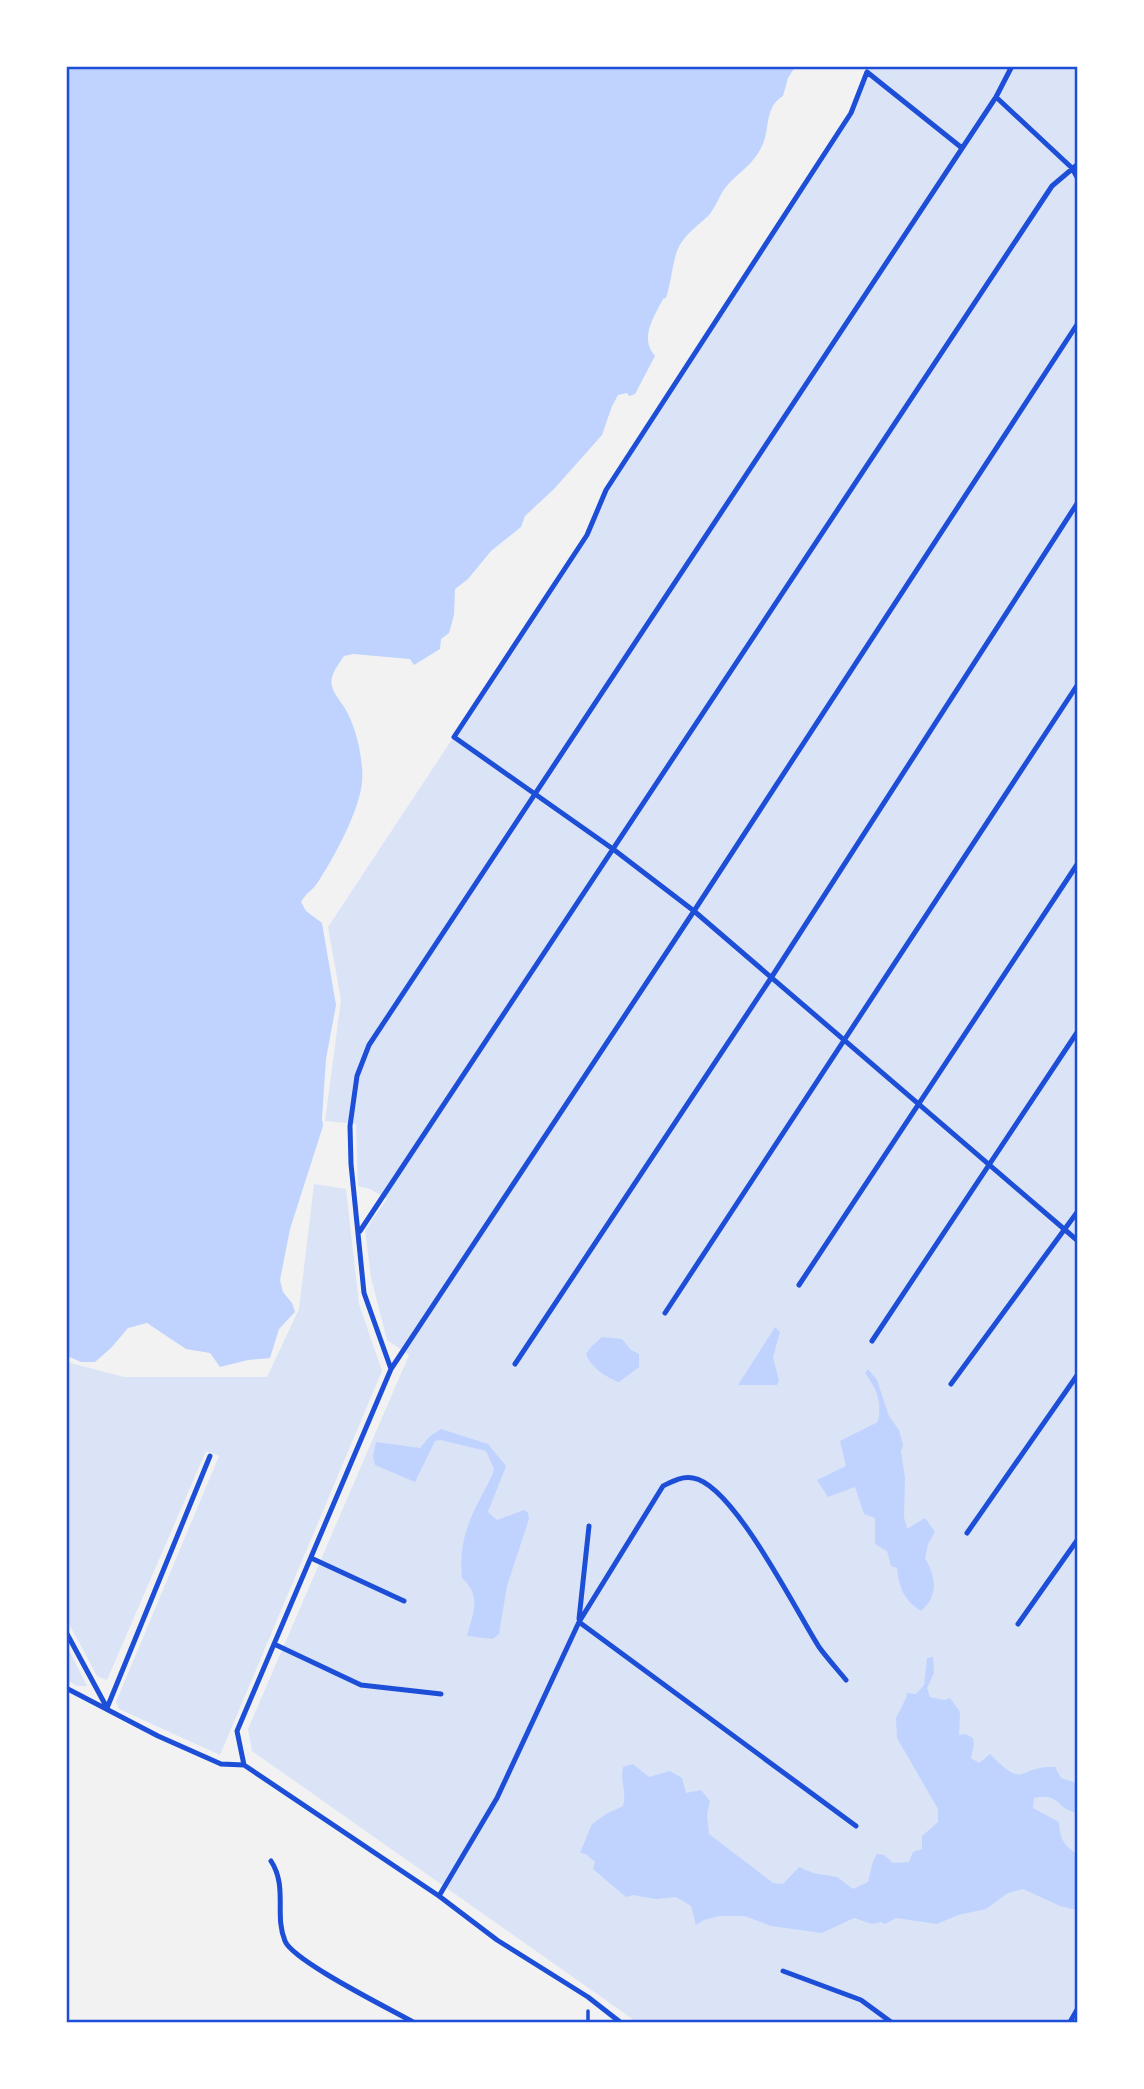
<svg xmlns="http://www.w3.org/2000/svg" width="1144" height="2089" font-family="Mulish,sans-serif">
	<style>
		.green { fill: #dbe4f7 }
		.water { fill: #bfd3fe }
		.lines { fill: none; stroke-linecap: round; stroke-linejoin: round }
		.path { stroke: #1d4ed8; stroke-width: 3.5 }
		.service { stroke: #1d4ed8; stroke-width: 5 }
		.neatline { fill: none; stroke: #1d4ed8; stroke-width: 2.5 }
	</style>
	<rect width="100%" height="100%" fill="#f2f2f2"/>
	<path class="green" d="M867 67H1077V2022H634L631 2018 252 1751 248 1729 409 1355 387 1340 371 1278 365 1230 387 1199 370 1189 358 1186 356 1124 325 1121 341 1000 328 927 587 535 606 490 851 113 867 72Z
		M314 1184 346 1189 359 1304 382 1371 220 1755 119 1709 116 1702 219 1456 206 1451 107 1680 97 1676 67 1620V1362L124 1377H267L299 1309Z
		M67 1646 87 1686H77L67 1680Z"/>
	<path class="water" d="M66 67H795L788 78 783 96C763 108 771 131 761 148 753 165 736 174 725 188 719 196 716 207 709 215 698 226 683 235 677 251 672 266 671 283 666 298L663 299C654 317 639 338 655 356L635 394 629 396 627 393 618 395 612 406 602 435 554 489 525 516 521 527 491 551 468 579 455 589 454 615 449 633 441 639 440 649 414 665 410 659 353 654 344 656C339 664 329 675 332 686 334 695 344 705 348 714 357 731 364 763 362 783 359 811 334 858 318 882 313 890 305 894 301 902L306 911 322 923 336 1005 326 1059 322 1119 323 1126 290 1229 280 1280 283 1292 292 1303 295 1312 279 1329 270 1358 248 1360 220 1367 210 1353 186 1349 147 1323 128 1328 111 1348 95 1362H81L67 1356Z
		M775 1327 780 1332 773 1357 779 1381 777 1385H738Z
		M602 1337 622 1339 631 1350 639 1354V1367L619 1382C607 1378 590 1367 586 1354L591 1347Z
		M868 1369 877 1380 889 1416 899 1430 903 1445 901 1452 905 1478 904 1517 907 1529 925 1518 935 1532 928 1544 925 1558C936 1577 939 1595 921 1611 904 1600 899 1588 897 1568L891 1566 887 1551 875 1544V1518L864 1514 855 1487 828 1497 817 1480 846 1466 840 1441 878 1422C882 1402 877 1389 865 1373Z
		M441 1429 488 1444 506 1466 488 1512 497 1520 524 1510 528 1513 529 1519 507 1586 499 1634 493 1639 467 1636C473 1613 482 1596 462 1578 458 1535 473 1512 492 1476L494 1469 486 1451 441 1440 435 1441 415 1482 375 1465 373 1456 376 1442 420 1448 430 1436Z
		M933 1657 934 1673 927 1688 930 1697 944 1700 950 1698 960 1712 959 1735 965 1734 973 1738 974 1744 971 1758 979 1763 990 1754C1027 1792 1016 1765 1055 1767L1061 1778 1077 1783V1813C1055 1808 1060 1792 1034 1798L1033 1808 1059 1822C1060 1838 1063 1845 1077 1854V1910L1060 1906 1023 1889 1008 1893 986 1909 958 1915 937 1924 896 1918 885 1924 881 1922 872 1924 854 1918 822 1933 771 1926 745 1916H719L704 1920 696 1925 691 1906 676 1897 656 1899 633 1895 626 1897 593 1869 595 1862 586 1854 580 1853 592 1824 606 1814 623 1806C627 1793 620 1782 623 1767L633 1764 649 1777 670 1771 682 1778 686 1793 701 1790 710 1801 707 1814 709 1834 773 1883 783 1884 799 1867 813 1873 837 1877 853 1889 868 1882 873 1861 877 1854 884 1855 893 1863 909 1862 913 1852 922 1849V1836L938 1822V1809L897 1738 896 1718 907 1696 906 1693 916 1694 924 1685 927 1658Z"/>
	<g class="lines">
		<path class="path" d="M588 2022V2011"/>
		<path class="service" d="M996 97 1072 168 1078 179
			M962 148 867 72 851 113 606 490 587 535 454 737 613 849 694 911 1078 1241
			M360 1231 1052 186 1078 164
			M799 1285 1078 863
			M665 1313 1078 684
			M872 1341 1078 1031
			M515 1364 771 978 1078 502
			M391 1369 364 1293 351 1164 350 1126 357 1076 369 1045 996 97 1011 68
			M951 1384 1078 1211
			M967 1533 1078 1374
			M311 1558 404 1601
			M579 1619 589 1526
			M579 1622 663 1486C673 1481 682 1476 693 1478 733 1484 796 1611 819 1647 827 1658 837 1669 846 1680
			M1018 1624 1078 1539
			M66 1632 106 1706
			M274 1644 361 1685 441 1694
			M66 1688 158 1736 221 1764 244 1765 439 1896
			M107 1708 210 1456
			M244 1765 237 1731 391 1369 694 911 1078 323
			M271 1861C288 1887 274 1915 285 1941 293 1961 390 2009 413 2022
			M783 1971 861 2000 891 2022
			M620 2022 588 1997 497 1940 439 1896 497 1798 579 1622 856 1826
			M1070 2022 1078 2008"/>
	</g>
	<rect width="1144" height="2089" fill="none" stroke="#ffffff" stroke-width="136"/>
	<rect x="68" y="68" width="1008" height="1953" class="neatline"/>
</svg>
